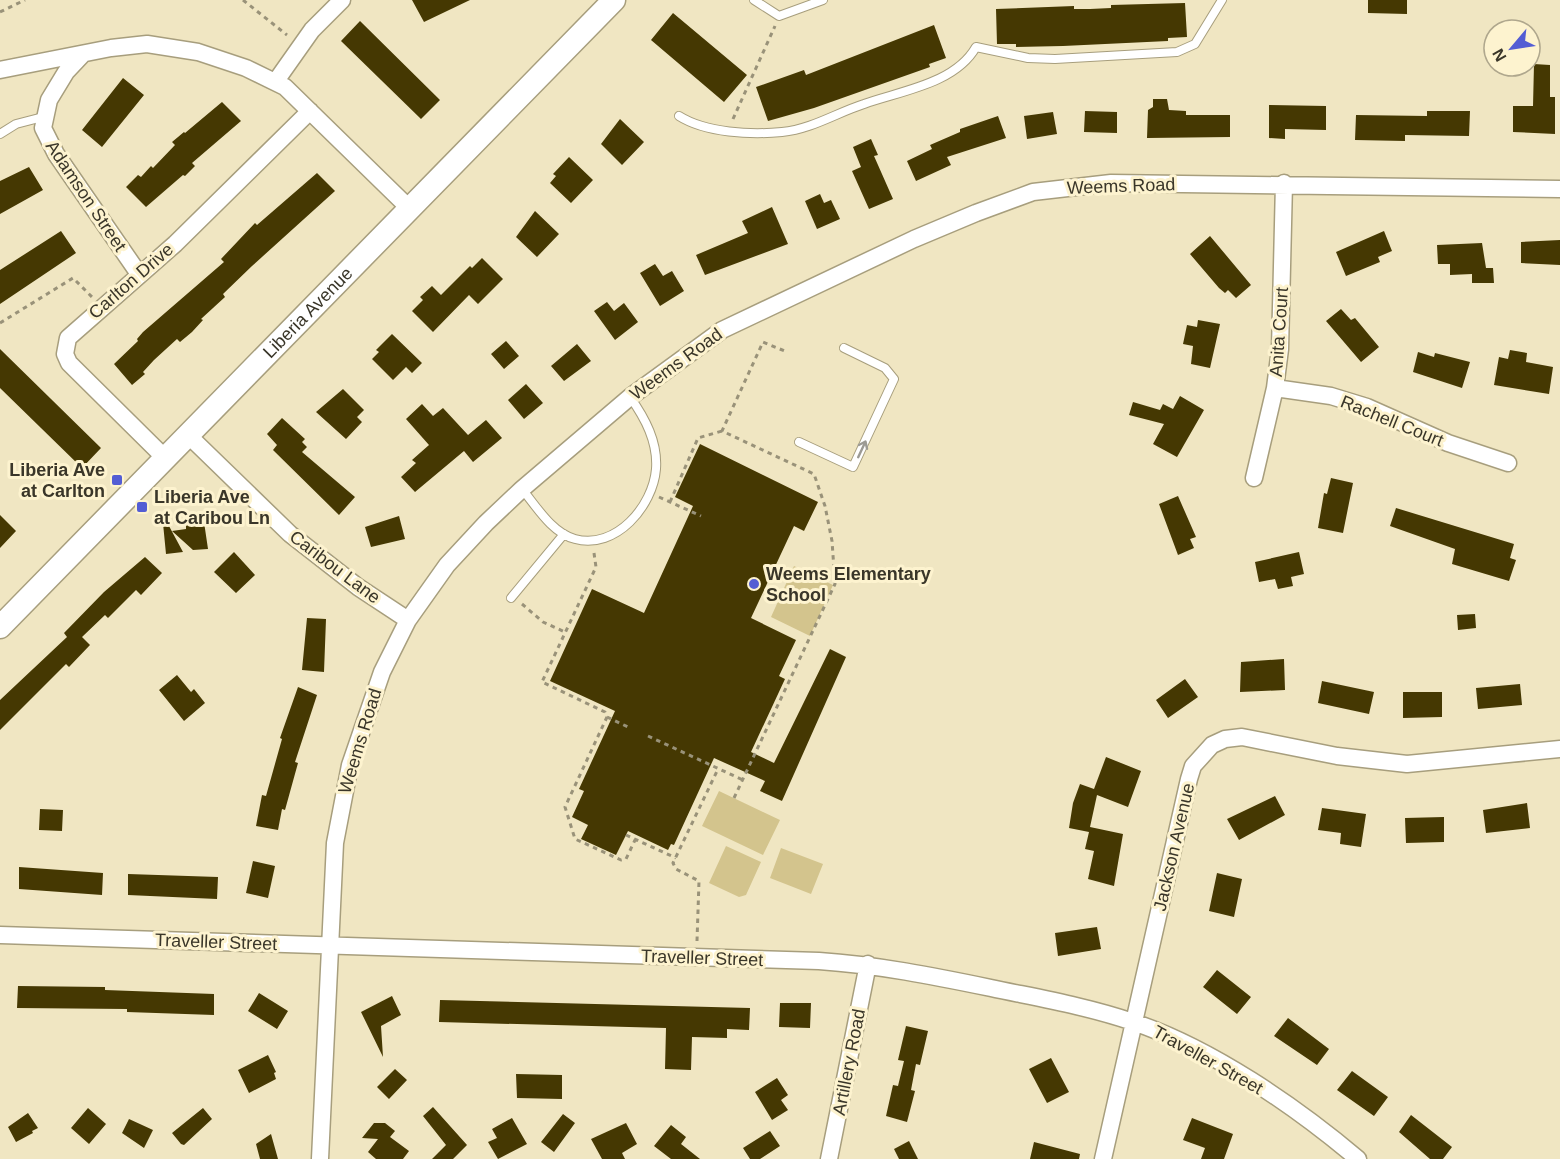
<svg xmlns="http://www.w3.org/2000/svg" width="1560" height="1159" font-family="Arial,sans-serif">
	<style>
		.green { fill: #d3c48d }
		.building { fill: #453802 }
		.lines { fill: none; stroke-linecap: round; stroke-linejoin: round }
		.lane-casing { stroke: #a79e7d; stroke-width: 10 }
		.street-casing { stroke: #a79e7d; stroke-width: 19 }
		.secondary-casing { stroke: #a79e7d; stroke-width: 25 }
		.path { stroke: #999279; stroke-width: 3; stroke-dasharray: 4.5 4.5; stroke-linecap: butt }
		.lane { stroke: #fff; stroke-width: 8 }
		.street { stroke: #fff; stroke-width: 16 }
		.secondary { stroke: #fff; stroke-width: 22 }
		.oneway { stroke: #9c9a94 }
		.poi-dot { fill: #535dd4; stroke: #fdf3cf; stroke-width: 2 }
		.labels { text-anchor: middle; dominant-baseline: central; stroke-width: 6; stroke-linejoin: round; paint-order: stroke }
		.street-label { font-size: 18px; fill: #3a3629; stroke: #fdf3cf }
		.poi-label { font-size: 18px; font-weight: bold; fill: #3a3629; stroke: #fdf3cf; text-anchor: start }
	</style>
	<rect width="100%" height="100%" fill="#f0e6c2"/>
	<path class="green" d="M794 566 833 585 810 636 771 617Z
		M719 791 780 820 763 855 702 826Z
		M726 846 761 862 746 895 739 897 709 883Z
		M781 848 823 864 811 894 770 878Z"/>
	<path class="building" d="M412 0H470L424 22Z
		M1368 0H1407V14L1368 13Z
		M1185 3 1187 37 1168 38V41L1063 46 1016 47V44H997L996 9 1074 6V9H1090L1111 8V5Z
		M673 13 747 75 724 102 651 40Z
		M360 21 440 100 421 119 341 41Z
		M934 25 946 58 929 64 930 67 814 108 768 121 756 87 804 70 806 75Z
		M1534 64 1550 65V97H1555V134L1513 132V106H1533Z
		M123 78 144 95 102 147 82 130Z
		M1153 99H1167L1169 110 1186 111V115H1230V137L1147 138 1148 110 1153 107Z
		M222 102 241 121 192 163 195 166 185 176 183 175 146 207 126 187 138 175 141 177 151 166 153 168 175 145 172 142 184 132 185 133Z
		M1269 105 1326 106V130L1285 129V139L1269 138Z
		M1085 111 1117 112V133L1084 132Z
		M1427 111H1470L1469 136 1405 135V141L1355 140 1356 115 1427 116Z
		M1053 112 1057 134 1027 139 1024 116Z
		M998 116 1006 138 947 157 951 165 916 181 907 161 932 149 930 145 960 132V129Z
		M620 119 644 142 622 165 601 144Z
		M871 139 878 155 874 156 893 199 869 209 852 171 861 167 853 147Z
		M569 157 593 180 571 203 550 183 556 176 553 174Z
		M29 167 43 190 0 214V181Z
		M317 173 335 191 252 266 223 294 225 297 201 319 203 320 192 332 180 342 177 339 154 360 143 372 145 374 132 385 114 364 138 341 137 339 143 332 224 262 221 259 255 223 257 225Z
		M820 194 824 203 831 200 840 219 817 229 805 201Z
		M772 207 788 244 705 275 696 255 748 233 742 221Z
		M535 211 559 234 537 257 516 237Z
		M61 231 76 253 0 304V270Z
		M1384 231 1392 251 1378 257 1380 262 1346 276 1336 252Z
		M1210 236 1251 285 1236 298 1228 290 1225 293 1219 288 1190 254Z
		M1560 240V265L1521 263V242Z
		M1482 243 1486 268H1493L1494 283H1472V274L1450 275V264H1438L1437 245Z
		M482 258 503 279 478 304 469 295 433 332 412 311 423 300 420 297 432 286 441 295 470 266 472 268Z
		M655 264 663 276 672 271 684 291 660 306 640 273Z
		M607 302 614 311 624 303 638 322 615 340 594 311Z
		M1341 309 1351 320 1355 318 1379 347 1361 362 1326 321Z
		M1198 320 1220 324 1210 368 1191 364 1193 346 1183 344 1187 325 1197 327Z
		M392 334 422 363 412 373 406 367 393 380 372 359 379 352 376 350Z
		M506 341 519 356 504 369 491 354Z
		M577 344 591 361 564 381 551 366Z
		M0 349 101 448 82 468 0 388Z
		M1510 350 1527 353 1526 362 1553 367 1549 394 1494 385 1499 357 1508 359Z
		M1418 352 1434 357 1435 353 1470 362 1462 388 1413 372Z
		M526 384 543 403 524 419 508 400Z
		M343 389 364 410 357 417 362 422 346 439 316 412Z
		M1180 396 1204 410 1177 457 1153 444 1164 424 1129 415 1133 402 1160 410 1163 404 1173 409Z
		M422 404 433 416 443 408 468 435 486 420 502 438 473 462 464 451 415 492 401 477 416 463 412 460 429 445 406 419Z
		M282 418 305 439 302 442 307 447 302 452 355 497 339 515 273 450 277 445 267 434Z
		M700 444 818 502 804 531 794 526 751 618 796 640 779 676 785 679 751 752 774 763 830 649 846 657 782 801 760 791 765 781 714 758 674 845 671 844 668 850 628 831 616 855 581 839 588 825 572 817 584 791 579 789 615 711 550 681 592 589 644 613 693 506 675 497Z
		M1331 478 1353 483 1343 533 1318 528 1324 493 1327 494Z
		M1178 496 1196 537 1190 539 1194 548 1178 555 1159 504Z
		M1396 508 1514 544 1510 558 1516 560 1509 581 1452 564 1455 549 1390 526Z
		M162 513 183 552 166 554Z
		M0 515 16 531 0 548Z
		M399 516 405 539 371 547 365 527Z
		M204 522 208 549 193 550 172 531 186 529V524Z
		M234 552 255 575 236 593 214 572Z
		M1299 552 1304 574 1291 577 1293 586 1278 589 1275 579 1259 582 1255 562Z
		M145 557 162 573 141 595 136 590 108 618 105 615 82 637 90 645 69 667 66 664 0 730V700L67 637 64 633 104 592Z
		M1475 614 1476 628 1458 630 1457 615Z
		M307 618 326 619 324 672 302 670Z
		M1284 659 1285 690 1240 692 1241 662Z
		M177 675 191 692 194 689 205 703 184 721 159 690Z
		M1185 679 1198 697 1168 718 1156 700Z
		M1322 681 1374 692 1369 714 1318 703Z
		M1520 684 1522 705 1478 709 1476 688Z
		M298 687 317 695 295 762 298 763 285 810 282 809 278 830 256 826 262 795 266 796 282 739 280 738Z
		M1403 692H1442V717L1403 718Z
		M1106 757 1141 771 1128 807 1097 795 1090 827 1123 834 1114 886 1088 879 1094 851 1085 849 1089 832 1069 828 1073 803 1080 784 1094 789Z
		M1275 796 1285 815 1239 840 1227 819Z
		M1527 803 1530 828 1486 833 1483 810Z
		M1322 808 1366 814 1361 847 1340 844 1341 833 1318 830Z
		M40 809 63 810 62 831 39 830Z
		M1444 817V842L1406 843 1405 818Z
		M253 861 275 866 268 898 246 893Z
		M19 867 103 873 102 895 19 889Z
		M1217 873 1242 879 1234 917 1209 911Z
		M128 874 218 877 217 899 128 895Z
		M1097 927 1101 949 1058 956 1055 933Z
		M1217 970 1251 997 1237 1014 1203 987Z
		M18 986 105 987V990L214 994V1015L127 1012V1009L17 1008Z
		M259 993 288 1011 277 1029 248 1011Z
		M392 996 401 1015 381 1026 383 1057 361 1012Z
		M440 1000 750 1008 749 1030 727 1029V1038L692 1037 691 1070 665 1069 666 1028 439 1022Z
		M780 1003H811L810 1028 779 1027Z
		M1288 1018 1329 1049 1317 1065 1274 1036Z
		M906 1026 928 1031 920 1065 916 1064 911 1090 915 1091 907 1122 886 1116 893 1085 898 1086 904 1061 898 1060Z
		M268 1055 276 1072 274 1073 276 1079 249 1093 238 1070Z
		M1051 1058 1069 1092 1047 1103 1029 1069Z
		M395 1069 407 1080 389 1099 377 1087Z
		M1352 1071 1388 1097 1374 1116 1337 1090Z
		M516 1074 562 1075V1099L517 1098Z
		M777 1078 788 1095 781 1100 788 1110 772 1120 755 1092Z
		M433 1107 467 1145 453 1159H432L446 1145 423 1116Z
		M88 1108 106 1124 89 1144 71 1128Z
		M203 1108 212 1119 184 1145 181 1144 172 1133Z
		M28 1113 38 1128 32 1131 33 1133 16 1142 8 1127Z
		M563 1114 575 1123 554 1152 541 1142Z
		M1411 1115 1452 1147 1443 1159H1430L1399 1132Z
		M512 1118 527 1144 498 1159 488 1142 497 1138 492 1129Z
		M1192 1118 1233 1134 1224 1159H1201L1205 1148 1183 1140Z
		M129 1119 153 1130 144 1148 122 1133Z
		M374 1123H385L395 1131 390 1137 409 1151 403 1159H376L368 1152 378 1139 362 1138Z
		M626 1123 637 1144 622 1153 625 1159H602L591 1139Z
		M671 1125 686 1137 681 1144 700 1159H671L654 1146Z
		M770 1131 780 1146 760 1159H750L743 1148Z
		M271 1134 278 1159H260L256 1144Z
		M909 1141 918 1159H899L894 1149Z
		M1034 1142 1080 1154 1079 1159H1030Z"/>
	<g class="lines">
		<g class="lane-casing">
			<path id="lane" d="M754 0 779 16 823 0
				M679 116C706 133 751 135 782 132 812 129 836 113 864 104 900 91 955 84 976 47L1028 58 1055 59 1177 52 1195 44 1222 0
				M0 134 16 124 43 117
				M799 442 853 467 894 379 885 368 844 348
				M522 489C536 506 552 533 575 539 616 550 653 506 656 469 658 442 645 418 630 397
				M511 598 564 534"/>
		</g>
		<g class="street-casing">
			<path id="street" d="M83 54 66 72 49 100 43 128 56 154 139 274
				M0 70 111 48 147 44 198 52 246 68 285 87 410 209
				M276 81 312 30 342 0
				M1275 388 1331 396 1367 407 1448 443 1508 463
				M188 435 290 534 358 587 408 620
				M165 458 69 363 65 354 68 338 175 244 310 111
				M1254 478 1275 388 1280 349 1284 183
				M0 935 819 961C878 965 933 976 991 988 1038 998 1086 1006 1133 1022 1211 1048 1295 1106 1358 1159
				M320 1159 335 843 350 765 382 672 408 620 447 565 486 523 522 489 630 397 722 330 914 239 976 213 1033 192 1111 183 1560 189
				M829 1159 868 964
				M1103 1159 1189 779 1193 766 1212 745 1225 739 1242 737 1337 756 1407 764 1560 749"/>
		</g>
		<g class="secondary-casing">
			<g id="secondary">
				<path id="s1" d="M0 627 614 0"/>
			</g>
		</g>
		<path class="path" d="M243 0 287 35
			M0 12 25 0
			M733 119 775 26
			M0 323 73 278 92 297
			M659 497 701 516
			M670 502 698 438 722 431
			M594 553 596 567 542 682 605 712 607 717 565 807 575 839 621 860 626 859 635 840
			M522 604 543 622 565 632
			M607 717 628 727
			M648 736 743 780
			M734 798 835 584 832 541 825 506 814 474 722 431 763 342 787 352
			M626 835 676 858
			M697 941 699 881 676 869 673 863 718 769"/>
		<use href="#lane" class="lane"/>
		<use href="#street" class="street"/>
		<use href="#secondary" class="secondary"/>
	</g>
	<defs><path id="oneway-shaft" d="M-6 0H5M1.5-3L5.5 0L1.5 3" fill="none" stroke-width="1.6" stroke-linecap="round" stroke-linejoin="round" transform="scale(1.5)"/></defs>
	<use class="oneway" href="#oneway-shaft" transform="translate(862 449) rotate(-65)"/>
	<g class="poi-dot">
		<rect x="111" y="474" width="12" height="12" rx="3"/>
		<rect x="136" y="501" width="12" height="12" rx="3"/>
		<circle cx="754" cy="584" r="6"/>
	</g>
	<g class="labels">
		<g class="street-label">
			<text transform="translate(1121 186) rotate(-2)">Weems Road</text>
			<text transform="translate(86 196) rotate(56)">Adamson Street</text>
			<text transform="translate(131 281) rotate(-41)">Carlton Drive</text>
			<text stroke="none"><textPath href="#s1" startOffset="440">Liberia Avenue</textPath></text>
			<text transform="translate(1279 332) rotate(-86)">Anita Court</text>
			<text transform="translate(676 364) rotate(-36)">Weems Road</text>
			<text transform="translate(1392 421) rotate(22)">Rachell Court</text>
			<text transform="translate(335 567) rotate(37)">Caribou Lane</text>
			<text transform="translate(360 741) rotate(-73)">Weems Road</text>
			<text transform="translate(1174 847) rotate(-77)">Jackson Avenue</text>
			<text transform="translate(216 942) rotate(2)">Traveller Street</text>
			<text transform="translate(702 958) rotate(2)">Traveller Street</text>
			<text transform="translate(1208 1060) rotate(29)">Traveller Street</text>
			<text transform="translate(849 1062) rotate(-79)">Artillery Road</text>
		</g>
		<g class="poi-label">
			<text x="105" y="470" text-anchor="end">Liberia Ave<tspan x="105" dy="21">at Carlton</tspan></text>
			<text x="154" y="497">Liberia Ave<tspan x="154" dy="21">at Caribou Ln</tspan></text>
			<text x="766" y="574">Weems Elementary<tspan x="766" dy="21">School</tspan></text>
		</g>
	</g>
	<g transform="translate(1512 48) rotate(241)"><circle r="28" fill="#fdf3cf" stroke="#afa78d" stroke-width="1.5"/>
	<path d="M0-4.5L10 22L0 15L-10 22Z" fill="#535dd4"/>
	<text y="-9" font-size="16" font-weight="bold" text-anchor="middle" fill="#3a3629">N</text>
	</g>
</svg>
